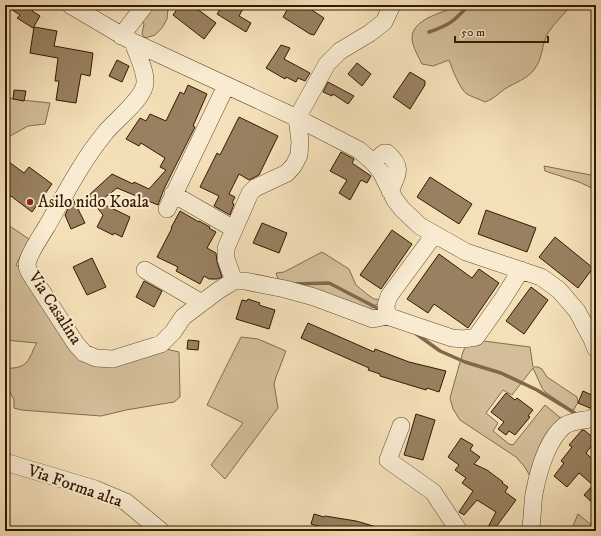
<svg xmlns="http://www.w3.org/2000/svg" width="601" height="536" font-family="'IM FELL DW Pica',serif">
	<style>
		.green { fill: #d3be99; stroke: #846c4c }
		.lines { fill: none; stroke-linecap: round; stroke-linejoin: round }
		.stream { stroke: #806849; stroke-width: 3.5 }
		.building { fill: #988060; stroke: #341900 }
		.minor-casing { stroke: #644b2e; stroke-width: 18 }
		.minor { stroke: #f8ebd1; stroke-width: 17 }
		.poi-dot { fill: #8f2418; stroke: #f8ebd1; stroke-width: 1.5 }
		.labels { text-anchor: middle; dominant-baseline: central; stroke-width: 4; stroke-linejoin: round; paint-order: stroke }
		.poi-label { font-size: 17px; fill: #341900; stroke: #f8ebd1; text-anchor: start }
		.street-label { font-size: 17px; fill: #341900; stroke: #f8ebd1 }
	</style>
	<rect width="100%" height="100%" fill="#f4e0b8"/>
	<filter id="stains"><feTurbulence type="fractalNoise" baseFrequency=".005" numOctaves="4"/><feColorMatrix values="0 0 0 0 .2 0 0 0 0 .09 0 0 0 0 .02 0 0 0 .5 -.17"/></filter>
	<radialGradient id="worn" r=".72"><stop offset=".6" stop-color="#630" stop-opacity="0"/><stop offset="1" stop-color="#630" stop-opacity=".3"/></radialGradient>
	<path class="green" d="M127 5H171L168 9 167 19 162 28 155 35 145 38 142 34 144 24 135 10Z
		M456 5H571C564 15 554 23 548 33 542 43 543 55 537 65 531 77 519 81 508 87 499 92 496 98 485 102 479 99 472 97 467 94 460 90 452 68 449 60L433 66 422 64C419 58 415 51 413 44 406 22 437 14 453 8Z
		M5 95 13 99 50 103 45 124 28 126 5 139Z
		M544 166 596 176V190L579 182 545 171Z
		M5 223 29 239 16 265 21 268 82 359 166 349 179 352 180 397 174 402 126 410 101 416 21 410 14 408V400L10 392H5V368C15 369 26 367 30 357 33 352 33 348 37 343L5 340V272L9 266 5 254Z
		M322 252 349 269 356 285 368 295 374 299 383 300 370 309 279 281 276 273 284 272Z
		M241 337 258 339 286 351 276 377 274 384 278 408 225 479 211 465 243 423 207 405Z
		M476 340 530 347 533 367H538L542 369 547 377 577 397 578 402 573 411 545 392 542 388 533 368 512 395 503 390 486 413 498 423 493 431 509 444 513 445 545 405 563 420 532 479 524 466 516 457 466 424 460 420 453 409 450 398 462 355 466 344Z
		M578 514 596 529V531H571Z"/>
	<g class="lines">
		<path class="stream" d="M429 32C450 25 454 21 469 5
			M292 284 329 283 381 310
			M415 333 440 351 465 362 501 373 537 390 578 415"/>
	</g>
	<path class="building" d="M5 5H28L34 9 32 11 40 16 33 28 17 18 20 15Z
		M180 5H192L216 23 204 39 173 15Z
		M223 5H245L239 16 251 23 246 32 217 14Z
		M290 5H292L300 10 302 5H304L324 18 314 35 310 34 283 17Z
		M34 27 57 31 54 46 93 53 90 76 81 74 76 103 56 100 59 81H55L58 58 30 53Z
		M281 45 290 48 284 59 310 73 305 81 298 78 296 82 286 77 285 79 266 68Z
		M117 60 129 66 122 82 109 76Z
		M357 63 371 74 362 86 348 74Z
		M410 72 425 81V85L410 109 393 97Z
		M328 82 354 96 348 104 333 94 332 96 323 92Z
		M188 85 207 94 193 126 195 127 164 189 158 205 117 188 99 202 130 217 122 237 114 233 113 235 97 227 103 215 88 196 112 174 133 184 134 182 149 189 166 170 160 167 165 158 141 143 139 146 126 139 140 118 146 121 150 114 166 121 180 92 184 94Z
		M14 90 26 91 24 101 13 99Z
		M239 117 278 136 259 175 249 180 239 174 229 194 235 197 232 203 234 204 230 215 214 206 219 196 200 187 217 153 220 155Z
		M341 152 354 159 352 163 371 176 367 183 361 180 350 200 339 193 347 180 330 171Z
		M5 159 24 173 29 167 52 184 32 212 11 196 5 202Z
		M430 177 472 204 459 224 417 197Z
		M73 199 85 223 71 229 65 215Z
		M486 210 536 228 527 252 478 234Z
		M180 211 199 222V221L210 227 209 228 216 232 207 248 216 253 217 262 222 277 217 279H209L204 276 200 284 176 271 178 267 157 257 172 228H171Z
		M262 223 287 233 279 253 253 243Z
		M392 230 412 244 381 289 360 275Z
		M555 237 593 268 578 288 539 257Z
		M439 254 472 278 479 269 499 283 468 328 434 304 428 313 407 299Z
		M92 258 106 287 87 295 73 267Z
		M144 281 162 291 154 307 136 297Z
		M531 287 548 300 524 334 506 321Z
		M248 299 260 303 259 305 275 310 269 329 236 319 242 300 247 301Z
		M308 323 374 352 375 349 409 362 446 371 439 392 427 388 426 390 380 376V374L368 370 369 368 301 338Z
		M188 340 199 341 198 350 187 349Z
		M583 391 596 397 594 406 590 408 578 403Z
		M506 393 515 400 517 398 533 410 528 416 530 417 515 435 509 431 506 435 498 429 504 422 491 412Z
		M416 414 435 420 423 460 404 455Z
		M582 430H584L596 440 586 453 596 463V506L584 495 593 485 579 473 567 487 554 476 564 463 561 461 572 447 569 445Z
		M461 438 473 445 470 450 480 457 474 464 487 470 503 482 502 483 508 487 505 492 516 500 493 531H486L496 512 477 500 464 515 459 512 473 491 462 483 466 478 455 470 459 465 448 457Z
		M314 514 324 517 325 516 356 521 380 528 379 531H345L322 527 311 524Z"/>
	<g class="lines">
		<g class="minor-casing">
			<path id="minor" d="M70 5 133 42 297 118 359 150 374 163 381 172 395 200 402 209 420 226 466 252 541 277 559 290 577 311 592 339 596 349
				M121 36 145 5
				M133 42C137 55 146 70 145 83 144 99 115 120 105 133 82 161 65 194 47 226 41 236 29 253 27 264 27 269 30 274 33 278L76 344 84 353 96 358 113 359 161 344 173 332 183 317 219 290 234 281H245L285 289 314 297 373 319 387 316 452 338 463 339 476 337 502 300 521 270
				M373 162 384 153H387C403 167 398 173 390 191
				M173 194 234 229
				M167 209 226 86
				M145 270 202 303
				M234 281 226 259V248L250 193 255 188 287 173 294 165 299 155 300 141 297 118 327 64 340 51 370 33 384 22 392 5
				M387 316 386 305 389 296 434 235
				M401 426 388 460 433 492 459 531
				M5 462 95 489 126 502 161 531
				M530 531C533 519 532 506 534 494 538 473 547 440 564 426 573 420 584 421 594 418L596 415"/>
		</g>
		<use href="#minor" class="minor"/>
	</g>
	<circle class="poi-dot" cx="30" cy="202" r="4"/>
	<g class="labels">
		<g class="poi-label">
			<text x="38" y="202">Asilo nido Koala</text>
		</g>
		<g class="street-label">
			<text transform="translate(55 308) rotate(57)">Via Casalina</text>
			<text transform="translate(75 486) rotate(19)">Via Forma alta</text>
		</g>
	</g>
	<rect width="601" height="536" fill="none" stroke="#f4e0b8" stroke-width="20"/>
	<rect x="6" y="6" width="589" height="524" fill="none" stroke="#341900" stroke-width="2"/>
	<rect x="10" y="10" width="581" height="516" fill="none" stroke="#341900"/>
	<path d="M455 36v6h93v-6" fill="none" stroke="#341900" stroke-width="2"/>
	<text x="461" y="36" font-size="12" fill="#341900" stroke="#f8ebd1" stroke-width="3" paint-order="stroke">50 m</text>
	<rect width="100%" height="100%" filter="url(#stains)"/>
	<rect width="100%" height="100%" fill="url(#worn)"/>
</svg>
